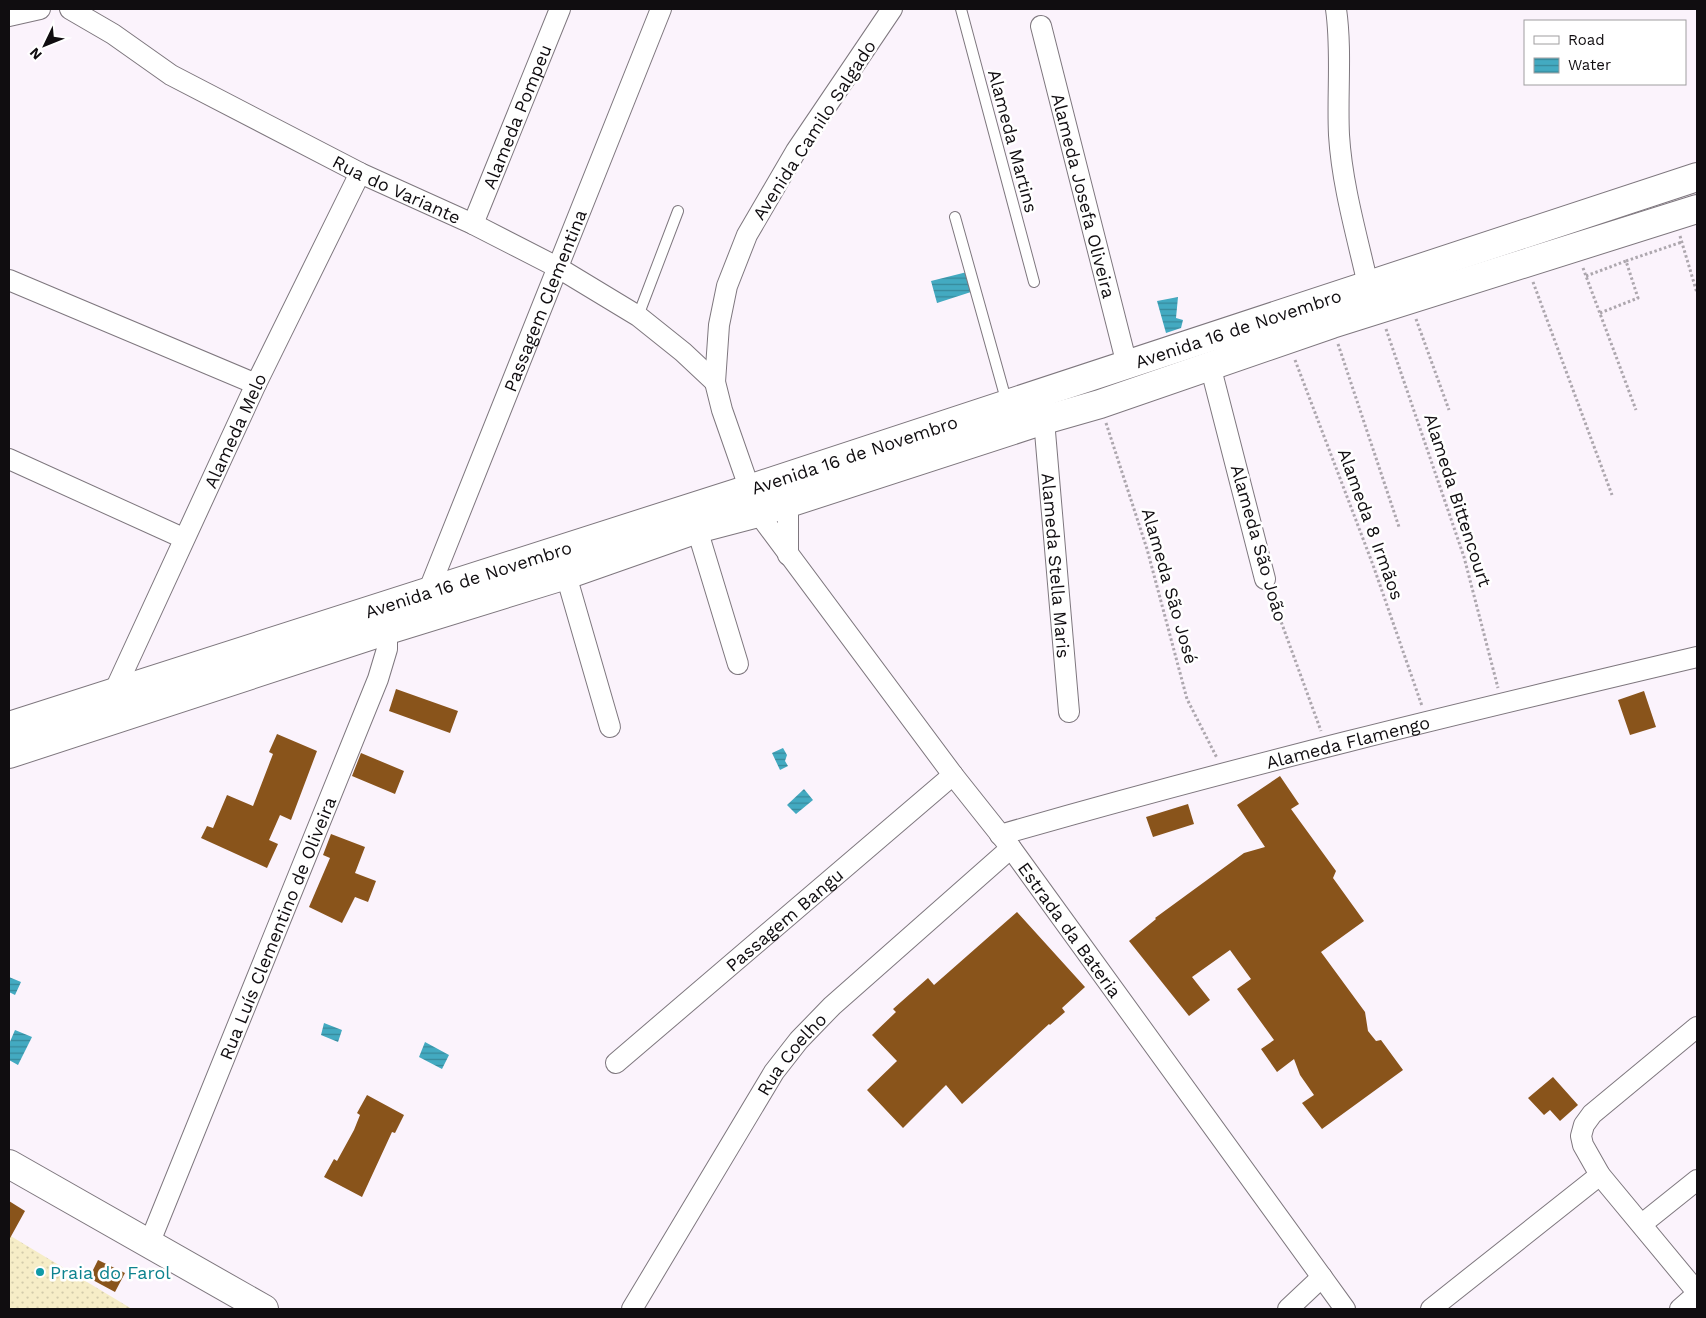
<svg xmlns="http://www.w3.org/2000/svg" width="1706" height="1318" font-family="'Work Sans',sans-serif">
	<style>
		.sand { fill: url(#sand-dots) }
		.water { fill: url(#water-rules) }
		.building { fill: #89541b }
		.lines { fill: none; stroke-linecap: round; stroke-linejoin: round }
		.service-casing { stroke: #7e777e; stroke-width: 12 }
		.minor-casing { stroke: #7e777e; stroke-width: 22 }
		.secondary-casing { stroke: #7e777e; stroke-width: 30 }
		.path { stroke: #ada7ae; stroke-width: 3; stroke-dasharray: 2.5 2.5; stroke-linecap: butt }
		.service { stroke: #fff; stroke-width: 10 }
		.minor { stroke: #fff; stroke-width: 20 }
		.secondary { stroke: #fff; stroke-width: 28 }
		.culture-dot { fill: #0f9aa8; stroke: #fff; stroke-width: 2 }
		.labels { text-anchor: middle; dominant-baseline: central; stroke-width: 5; stroke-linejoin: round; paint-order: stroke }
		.street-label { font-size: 18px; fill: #100d10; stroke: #fff }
		.culture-label { font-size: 18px; fill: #0d838f; stroke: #fff; text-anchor: start }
	</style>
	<defs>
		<pattern id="sand-dots" width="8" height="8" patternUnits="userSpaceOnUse" patternTransform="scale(1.25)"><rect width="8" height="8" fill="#f6edc7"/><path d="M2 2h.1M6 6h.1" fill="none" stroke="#d2caaa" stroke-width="1.8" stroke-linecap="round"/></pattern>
		<pattern id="water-rules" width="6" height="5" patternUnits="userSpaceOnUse" patternTransform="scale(1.25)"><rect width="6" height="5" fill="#43aac1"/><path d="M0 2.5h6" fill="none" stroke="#37899b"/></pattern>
	</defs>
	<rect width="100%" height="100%" fill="#fbf3fc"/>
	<path class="sand" d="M9 1235 132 1309H9Z"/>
	<path class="water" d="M967 272 971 292 937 303 931 281Z
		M1178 297 1176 318 1183 320 1181 328 1166 333 1157 301Z
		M783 748 787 755 785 761 788 766 780 770 772 753Z
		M804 789 813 800 796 814 787 805Z
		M9 977 21 982 15 995 9 992Z
		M324 1023 342 1030 338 1042 321 1035Z
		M15 1030 32 1037 18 1065 9 1060V1044Z
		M425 1042 449 1055 442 1069 419 1057Z"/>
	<path class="building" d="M396 689 458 711 450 733 389 711Z
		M1644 691 1656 727 1630 735 1618 700Z
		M277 734 317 751 291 820 280 815 269 840 278 844 267 868 201 838 207 826 213 828 227 795 253 806 273 754 269 752Z
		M361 753 404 771 395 794 352 776Z
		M1280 776 1299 804 1291 809 1336 871 1333 878 1364 921 1321 952 1365 1012 1368 1031 1376 1041 1381 1040 1403 1070 1322 1129 1302 1103 1314 1095 1300 1075 1294 1059 1277 1072 1261 1049 1274 1040 1237 989 1251 979 1230 950 1192 977 1210 1000 1189 1016 1129 941 1156 919 1155 918 1244 853 1265 847 1237 805Z
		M1188 804 1194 824 1153 837 1146 817Z
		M331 834 365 847 355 873 376 881 368 902 355 897 342 923 309 907 330 858 323 855Z
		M1017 912 1085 987 1062 1008 1065 1012 1050 1025 1049 1024 962 1104 946 1085 903 1128 867 1090 897 1061 872 1035 896 1012 893 1009 928 978 934 985Z
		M1553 1077 1578 1105 1560 1121 1550 1110 1544 1115 1528 1098Z
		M367 1095 404 1115 395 1133 392 1132 362 1197 324 1177 334 1159 337 1161 354 1130 360 1115 357 1113Z
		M9 1201 25 1211 9 1240Z
		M98 1260 125 1273 115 1292 89 1278Z"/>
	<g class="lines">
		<g class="service-casing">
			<path id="service" d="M961 9 1034 282
				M955 217 1007 403
				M638 316 678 211"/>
		</g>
		<g class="minor-casing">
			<g id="minor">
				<path id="s1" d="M70 9 113 34 171 75 360 173 473 224 557 267 638 316 683 352 715 382"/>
				<path id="s2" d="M892 9 796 151 747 235 727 286 719 325 715 382 722 410 758 513 953 775 1011 848 1345 1309"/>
				<path d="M1336 9C1342 51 1337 93 1339 135 1342 185 1357 236 1368 285"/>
				<path d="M9 16 40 9"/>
				<path id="s3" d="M1041 26 1127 365"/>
				<path id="s4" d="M473 224 560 9"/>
				<path d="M9 280 256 384"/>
				<path d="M1210 365 1265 579"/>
				<path id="s5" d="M1044 420 1069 712"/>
				<path d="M9 459 183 538"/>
				<path d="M786 492 788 503V555"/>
				<path d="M697 529 738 664"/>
				<path d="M566 575 610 727"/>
				<path id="s6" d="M428 592 661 9"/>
				<path id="s7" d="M114 692 256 384 360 173"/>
				<path id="s8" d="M1000 835C1231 768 1464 712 1697 657"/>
				<path d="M1697 1027 1592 1114 1584 1125 1581 1136 1583 1145 1600 1175 1697 1292"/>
				<path id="s9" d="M616 1063 953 775"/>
				<path d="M1642 1224 1697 1180"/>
				<path id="s10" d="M149 1244 378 679 387 649V617"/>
				<path id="s11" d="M632 1309 774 1072 799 1040 832 1006 1011 848"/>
				<path d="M1288 1309 1322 1277"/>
				<path d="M1431 1309 1600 1175"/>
				<path d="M1680 1309 1697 1294"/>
			</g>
		</g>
		<g class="secondary-casing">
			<g id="secondary">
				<path id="s12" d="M9 726 749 489 1697 177"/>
				<path d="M9 754 388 630 566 575 697 529 758 513 1044 420 1100 404 1332 324 1697 209"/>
				<path d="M9 1164 264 1309"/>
			</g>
		</g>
		<path class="path" d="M1680 236 1697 293
			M1626 261 1682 242
			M1583 268 1636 410
			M1586 276 1626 261 1638 298 1600 313
			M1533 282 1612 495
			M1416 319 1449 410
			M1386 329 1464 557 1498 688
			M1338 344 1399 527
			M1295 360 1373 565 1422 706
			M1106 423 1147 549 1187 699 1217 758
			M1271 594 1321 731"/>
		<use href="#service" class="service"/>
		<use href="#minor" class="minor"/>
		<use href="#secondary" class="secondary"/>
	</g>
	<circle class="culture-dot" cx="40" cy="1272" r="5"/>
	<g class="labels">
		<g class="street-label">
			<text stroke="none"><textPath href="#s4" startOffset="116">Alameda Pompeu</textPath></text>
			<text transform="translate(814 130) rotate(-57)">Avenida Camilo Salgado</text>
			<text transform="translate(1013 141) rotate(75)">Alameda Martins</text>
			<text stroke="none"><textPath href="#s1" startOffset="374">Rua do Variante</textPath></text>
			<text stroke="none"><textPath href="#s3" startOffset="175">Alameda Josefa Oliveira</textPath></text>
			<text stroke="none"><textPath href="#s6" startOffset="314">Passagem Clementina</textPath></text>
			<text stroke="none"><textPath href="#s12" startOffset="1292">Avenida 16 de Novembro</textPath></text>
			<text stroke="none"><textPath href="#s7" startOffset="288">Alameda Melo</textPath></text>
			<text stroke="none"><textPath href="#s12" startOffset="888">Avenida 16 de Novembro</textPath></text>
			<text transform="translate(1458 500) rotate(72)">Alameda Bittencourt</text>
			<text transform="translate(1371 524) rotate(70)">Alameda 8 Irmãos</text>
			<text transform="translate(1259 543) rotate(74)">Alameda São João</text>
			<text stroke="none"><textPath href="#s5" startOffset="146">Alameda Stella Maris</textPath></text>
			<text stroke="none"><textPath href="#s12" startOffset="482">Avenida 16 de Novembro</textPath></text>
			<text transform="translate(1170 586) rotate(74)">Alameda São José</text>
			<text stroke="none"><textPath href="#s8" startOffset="360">Alameda Flamengo</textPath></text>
			<text stroke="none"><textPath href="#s9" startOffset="221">Passagem Bangu</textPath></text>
			<text stroke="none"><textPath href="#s10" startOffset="341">Rua Luís Clementino de Oliveira</textPath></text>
			<text stroke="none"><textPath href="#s2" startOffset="1079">Estrada da Bateria</textPath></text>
			<text stroke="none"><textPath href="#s11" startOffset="301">Rua Coelho</textPath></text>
		</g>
		<g class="culture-label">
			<text x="50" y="1272">Praia do Farol</text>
		</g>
	</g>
	<rect width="1706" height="1318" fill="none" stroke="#100d10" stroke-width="20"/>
	<rect x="1524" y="20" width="162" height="65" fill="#ffffff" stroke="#9f9e9f"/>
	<rect x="1534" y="36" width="25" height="8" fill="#ffffff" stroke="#9f9e9f"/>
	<text x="1568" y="45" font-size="15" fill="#100d10">Road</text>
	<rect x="1534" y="58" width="25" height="15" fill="url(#water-rules)" stroke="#9f9e9f"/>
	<text x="1568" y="70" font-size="15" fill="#100d10">Water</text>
	<g transform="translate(45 45) rotate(227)" stroke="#ffffff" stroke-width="4" paint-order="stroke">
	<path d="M0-4L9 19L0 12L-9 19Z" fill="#100d10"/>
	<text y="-8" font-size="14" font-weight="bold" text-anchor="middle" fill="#100d10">N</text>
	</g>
</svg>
